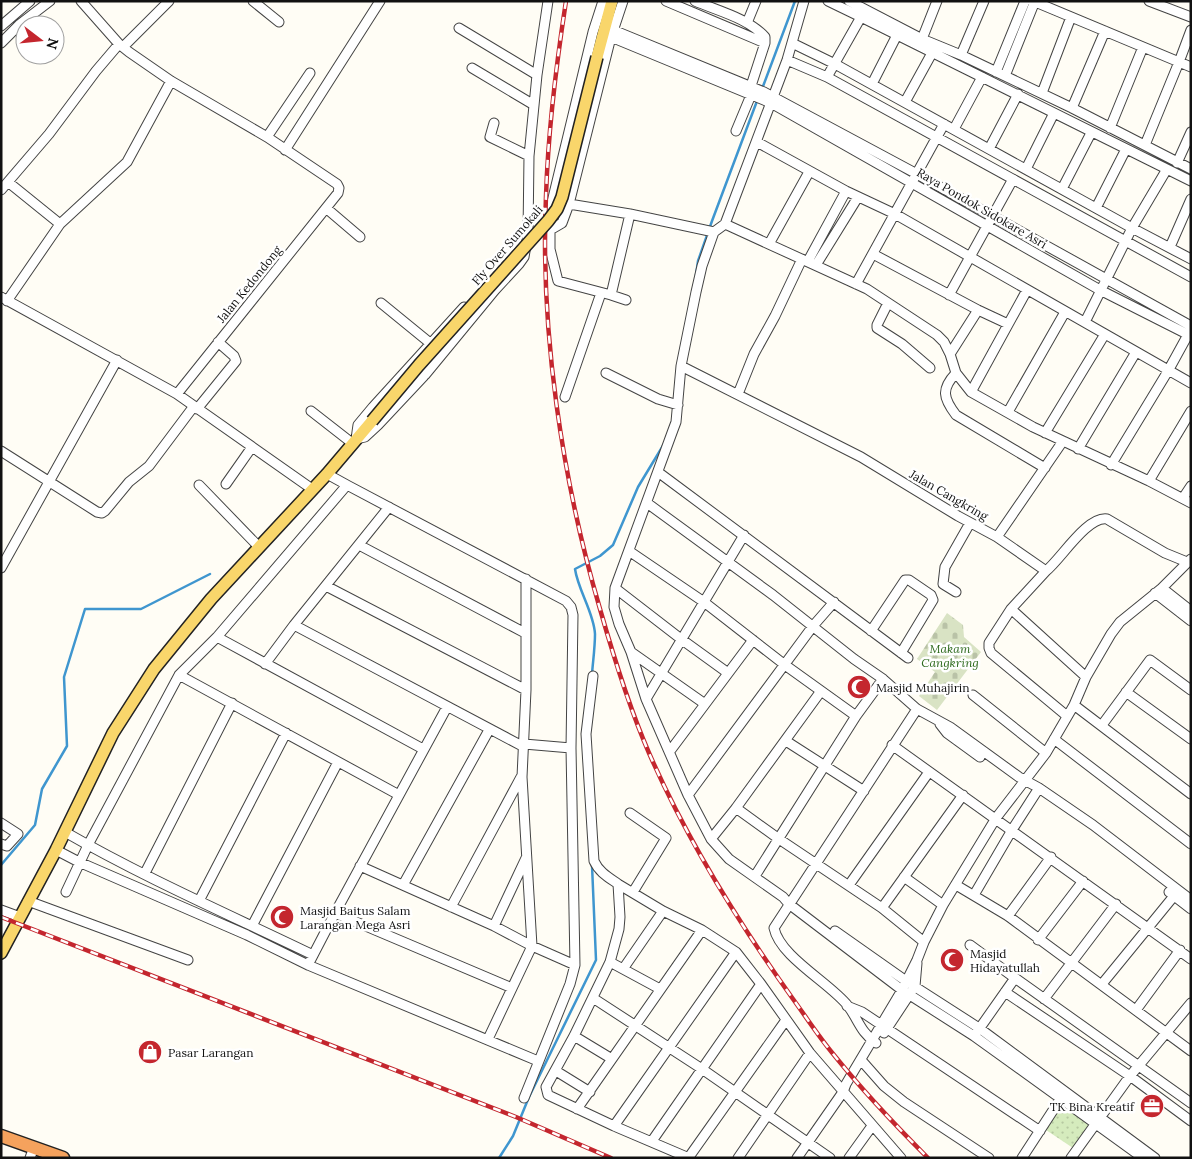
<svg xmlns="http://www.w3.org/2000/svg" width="1192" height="1159" font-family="Lora,serif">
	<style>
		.cemetery { fill: url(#cemetery-stones) }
		.park { fill: url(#park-dots) }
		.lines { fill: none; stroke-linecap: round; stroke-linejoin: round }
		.stream { stroke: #3f96cf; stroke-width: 2.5 }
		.minor-casing { stroke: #444; stroke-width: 11 }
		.major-casing { stroke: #222; stroke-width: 14 }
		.highway-casing { stroke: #222; stroke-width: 15 }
		.minor { stroke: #fff; stroke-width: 9 }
		.major { stroke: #f9d66b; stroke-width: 11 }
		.highway { stroke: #f5a25d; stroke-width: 12 }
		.rail-casing { stroke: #c4262e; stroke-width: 4.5 }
		.rail { stroke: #fff; stroke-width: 2.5; stroke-dasharray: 8; stroke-linecap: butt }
		.major-bridge-casing { stroke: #222; stroke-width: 14; stroke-linecap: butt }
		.major-bridge { stroke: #f9d66b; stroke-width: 11 }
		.labels { text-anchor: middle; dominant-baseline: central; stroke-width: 5; stroke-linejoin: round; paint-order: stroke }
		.street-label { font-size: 12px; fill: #111; stroke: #fff }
		.park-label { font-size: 12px; font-style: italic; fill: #2f6b1f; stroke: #fff }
		.poi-label { font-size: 12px; fill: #111; stroke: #fff; text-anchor: start }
	</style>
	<defs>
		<pattern id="cemetery-stones" width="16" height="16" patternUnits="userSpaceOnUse" patternTransform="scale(1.25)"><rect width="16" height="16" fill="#d9e3c4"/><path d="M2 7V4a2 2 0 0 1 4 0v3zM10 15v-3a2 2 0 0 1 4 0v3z" fill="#b9c2a7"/></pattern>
		<pattern id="park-dots" width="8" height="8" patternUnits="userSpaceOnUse" patternTransform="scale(1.25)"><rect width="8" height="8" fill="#d5ebbd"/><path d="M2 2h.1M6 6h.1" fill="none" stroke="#b6c8a1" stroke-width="1.8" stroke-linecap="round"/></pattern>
	</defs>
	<rect width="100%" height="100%" fill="#fffdf5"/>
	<path class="cemetery" d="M947 613 963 625 964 637 981 652 937 710 919 696 935 672 917 659Z"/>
	<path class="park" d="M1064 1103 1093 1122 1073 1148 1046 1130Z"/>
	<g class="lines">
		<path class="stream" d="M762 89 795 1
			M696 275 698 261 712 221 757 101
			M592 674C593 661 595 647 595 634 594 613 578 590 575 569L600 556 613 545 638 487 664 444
			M1 865 35 825 42 789 67 746 64 677 85 609H141L210 574
			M499 1158 513 1136 529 1097 596 960 592 865"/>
		<g class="minor-casing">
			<path id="minor" d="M81 1 119 44 129 52 171 81 267 137 337 184 339 188 338 193 177 394
				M253 1 279 22
				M603 1 593 32 552 202 550 230 562 223 569 204 611 37 623 1
				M666 1 765 43
				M695 1C718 11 748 18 765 37V43L749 92
				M804 1 787 60 725 224 714 232 702 266 696 292 681 366 676 422 673 430 615 588 614 607 619 624 631 652 646 699 688 795 711 839 729 859 783 897 789 904 902 990 974 1036 1143 1158
				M828 1 861 17
				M849 1 922 39 961 55 1072 108 1191 169
				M1033 1 1191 67
				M1149 1 1191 17
				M747 23 756 1
				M1 26 30 1
				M459 28 537 75
				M613 30 764 92 917 174 1191 326
				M611 37 771 103 1100 290 1191 336
				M922 39 937 1
				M1 43 20 24 50 1
				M792 43 835 64 1132 228 1191 259
				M123 47 169 1
				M961 55 984 1
				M787 60 827 77 1191 277
				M472 68 534 105
				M996 72 1025 1
				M1005 76 1035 1
				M827 77 861 17 1191 181
				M872 84 897 35
				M1042 93 1071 17
				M905 102 932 53
				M1072 108 1105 31
				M494 123 490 137 529 156
				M1110 128 1143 47
				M954 129 982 77
				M736 131 751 95
				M267 137 310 73
				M757 142 846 191 895 214 1191 383
				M1145 145 1179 62 1191 30
				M989 149 1018 94
				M285 150 380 1
				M1177 163 1191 132
				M1026 169 1054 113
				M8 182 60 224 127 162 171 81
				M1062 189 1091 133
				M1 190 49 134 96 71 119 44
				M569 204 630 214 714 232
				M326 208 360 237
				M1096 208 1126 149
				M725 224 867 289 937 335 944 342 950 354 956 373 971 392 1033 427 1149 481 1191 503
				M550 230V249L558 281 611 295 630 214
				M769 244 809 172
				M1170 247 1191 199
				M873 254 978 310 1008 324
				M808 261 846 191
				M816 265 858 197
				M856 284 944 124
				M611 295 626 300
				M949 295 1013 179
				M1 297 177 394 312 489
				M7 301 60 224
				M381 303 430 343
				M888 303 877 325V328L902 344 930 368
				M1085 322 1132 228 1167 169
				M950 354 978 310
				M414 362 413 369 416 372 425 375 495 290 519 264 524 257 528 234 529 156 537 75 548 1
				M681 366 861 457 958 516 997 537 1046 571C1061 559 1087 516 1107 519L1165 553 1187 562
				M606 373 658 399 678 405
				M956 373C941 389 943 398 956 415L1045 468
				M424 376 378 425 365 437 356 439 358 425 373 407 464 307
				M971 392 1027 290
				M738 394 754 354 775 316 802 259
				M565 397 601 293
				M197 409 236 361 234 356 218 342
				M311 411 352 443
				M1008 412 1065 312
				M1045 433 1105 334
				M1078 449 1136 352
				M1 451 97 512 102 513 105 511 129 482 149 466 194 406
				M1111 465 1168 371 1190 331
				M658 472 908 658
				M327 474 347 485
				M1149 481 1191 411
				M226 484 252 447
				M199 485 259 547
				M1183 498 1191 486
				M647 503 773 595 854 659 883 679 917 709 950 727 1019 777 1039 788 1093 825 1191 900
				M997 537 1063 441
				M359 545 525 633
				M629 551 704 602 785 665 856 716
				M1 568 117 360
				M1046 571 1011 609 989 643V648L991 653 1067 716
				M326 586 526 690
				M615 588 681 639 728 673
				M1162 588 1191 611
				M956 592 943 584 945 567 970 523
				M1155 593 1191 621
				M1011 609 1086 677
				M294 625 524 747
				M871 631 905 580H909L931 595 933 600 901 653
				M217 637 423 749
				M631 652 705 704
				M265 664 294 625 389 507
				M179 675 399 795
				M593 676 586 734 594 861C599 872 608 877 618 884L620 917 619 929 610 962 574 1036 546 1087 548 1095 614 1126 689 1158
				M1126 692 1191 739
				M973 695 1046 753
				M646 699 744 535
				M1074 705 1191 794
				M940 724 947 733 980 757
				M1102 725 1150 660 1191 690
				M1054 739 1191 844
				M786 741 864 791
				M524 744 571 748
				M892 745 1191 959
				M670 751 753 640
				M688 795 813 626 834 602
				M736 808 779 839 882 908 924 942
				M630 813 666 838 633 892
				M1 823 18 834 7 846 1 844
				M65 832C145 878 230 915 313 955
				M711 839 736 808 821 691
				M56 850 79 862 247 935 308 965 538 1061
				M360 866 494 926 532 946 575 965
				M145 873 232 703
				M755 876 856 716 883 679
				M904 877 943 905
				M618 884 663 911 702 930 736 952 761 984 810 1053 901 1158
				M403 885 489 730
				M849 885 929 772
				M956 885 1008 916 1191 1051
				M66 892 88 845 179 675 217 637 347 485 566 601 571 607 573 615 571 748 575 965 570 984 524 1098
				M1169 892 1191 909
				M974 895 1012 830 1039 788
				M28 901 188 960
				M199 901 286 733
				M451 907 521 777
				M882 908 963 795
				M1 910 20 917
				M335 913 512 988
				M1008 916 1051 857
				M252 926 338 762
				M494 926 526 858
				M835 931 906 981 979 1028 1155 1158
				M1038 940 1083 881
				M970 945 1015 978
				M610 962 660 989
				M308 965 335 913 447 707
				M623 969 663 911
				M1102 984 1178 891
				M1005 992 1130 1076 1191 1121
				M593 998 702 1069 830 1158
				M1044 999 1116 904
				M847 1006 862 1012 1040 1131
				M1136 1010 1180 950
				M977 1032 1015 978 1191 1103
				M884 1033 915 986 917 963
				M574 1036 612 1059
				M488 1039 532 946 522 777 526 690V579
				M876 1043C861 1033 858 1019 848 1006 830 983 780 957 774 928L917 709
				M861 1060 884 1086 904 1102 989 1158
				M556 1071 590 1092
				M577 1109 702 930
				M614 1126 736 952
				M652 1141 761 984
				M689 1157 786 1020
				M30 1158 34 1147
				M738 1158 810 1053
				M797 1158 843 1092 846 1084 902 990 917 960 924 942 943 905 996 818 1046 753 1074 705 1086 677 1111 634 1120 622 1162 588 1191 559
				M849 1158 872 1126
				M1022 1158 1063 1095
				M1071 1158 1130 1076 1191 1003"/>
		</g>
		<g class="major-casing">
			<path id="major" d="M597 57 612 1
				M1 953 56 850 113 733 154 669 211 599 327 474 372 421"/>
		</g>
		<g class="highway-casing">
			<path id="highway" d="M1 1136 63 1158"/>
		</g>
		<use href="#minor" class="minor"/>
		<use href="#major" class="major"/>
		<use href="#highway" class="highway"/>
		<g class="rail-casing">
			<path id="rail" d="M566 1C556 66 548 131 546 196 540 332 562 479 600 609 614 658 629 707 649 753 687 840 738 922 793 999 806 1017 819 1037 834 1055 863 1091 895 1125 928 1158
				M1 917 516 1117 611 1158"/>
		</g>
		<use href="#rail" class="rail"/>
		<g class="major-bridge-casing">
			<path id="major-bridge" d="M372 421 419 365 548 221 557 209 562 197 597 57"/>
		</g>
		<use href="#major-bridge" class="major-bridge"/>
	</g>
	<defs>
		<g id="mosque-disc" transform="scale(1.25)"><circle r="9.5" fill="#c4262e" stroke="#fff"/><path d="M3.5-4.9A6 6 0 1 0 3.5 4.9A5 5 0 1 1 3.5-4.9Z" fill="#fff"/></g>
		<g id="shop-disc" transform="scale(1.25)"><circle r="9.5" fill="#c4262e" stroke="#fff"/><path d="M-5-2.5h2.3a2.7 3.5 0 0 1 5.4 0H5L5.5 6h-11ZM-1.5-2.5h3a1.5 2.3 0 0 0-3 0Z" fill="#fff"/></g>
		<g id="office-disc" transform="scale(1.25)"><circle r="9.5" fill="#c4262e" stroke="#fff"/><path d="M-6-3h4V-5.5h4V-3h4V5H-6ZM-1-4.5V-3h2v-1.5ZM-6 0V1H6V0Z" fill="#fff"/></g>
	</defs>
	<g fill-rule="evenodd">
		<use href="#mosque-disc" x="859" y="687"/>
		<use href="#mosque-disc" x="282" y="917"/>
		<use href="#mosque-disc" x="952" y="960"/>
		<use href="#shop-disc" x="150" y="1052"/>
		<use href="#office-disc" x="1152" y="1106"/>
	</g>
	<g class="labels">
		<g class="street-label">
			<text transform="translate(982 208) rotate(30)">Raya Pondok Sidokare Asri</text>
			<text transform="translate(507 245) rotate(-49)">Fly Over Sumokali</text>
			<text transform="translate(249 284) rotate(-51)">Jalan Kedondong</text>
			<text transform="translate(949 495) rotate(30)">Jalan Cangkring</text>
		</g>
		<g class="park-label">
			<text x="950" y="648">Makam<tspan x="950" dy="14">Cangkring</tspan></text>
		</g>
		<g class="poi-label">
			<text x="876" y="687">Masjid Muhajirin</text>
			<text x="300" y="910">Masjid Baitus Salam<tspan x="300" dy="14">Larangan Mega Asri</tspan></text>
			<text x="970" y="953">Masjid<tspan x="970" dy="14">Hidayatullah</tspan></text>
			<text x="168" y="1052">Pasar Larangan</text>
			<text x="1134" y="1106" text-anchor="end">TK Bina Kreatif</text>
		</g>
	</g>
	<rect width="1192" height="1159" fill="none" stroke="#111111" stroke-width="5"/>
	<g transform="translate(40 40) rotate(106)"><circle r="24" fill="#ffffff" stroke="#a0a0a0"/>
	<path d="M0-4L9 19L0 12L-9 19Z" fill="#c4262e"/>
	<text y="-8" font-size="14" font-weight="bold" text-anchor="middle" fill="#111111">N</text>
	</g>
</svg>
